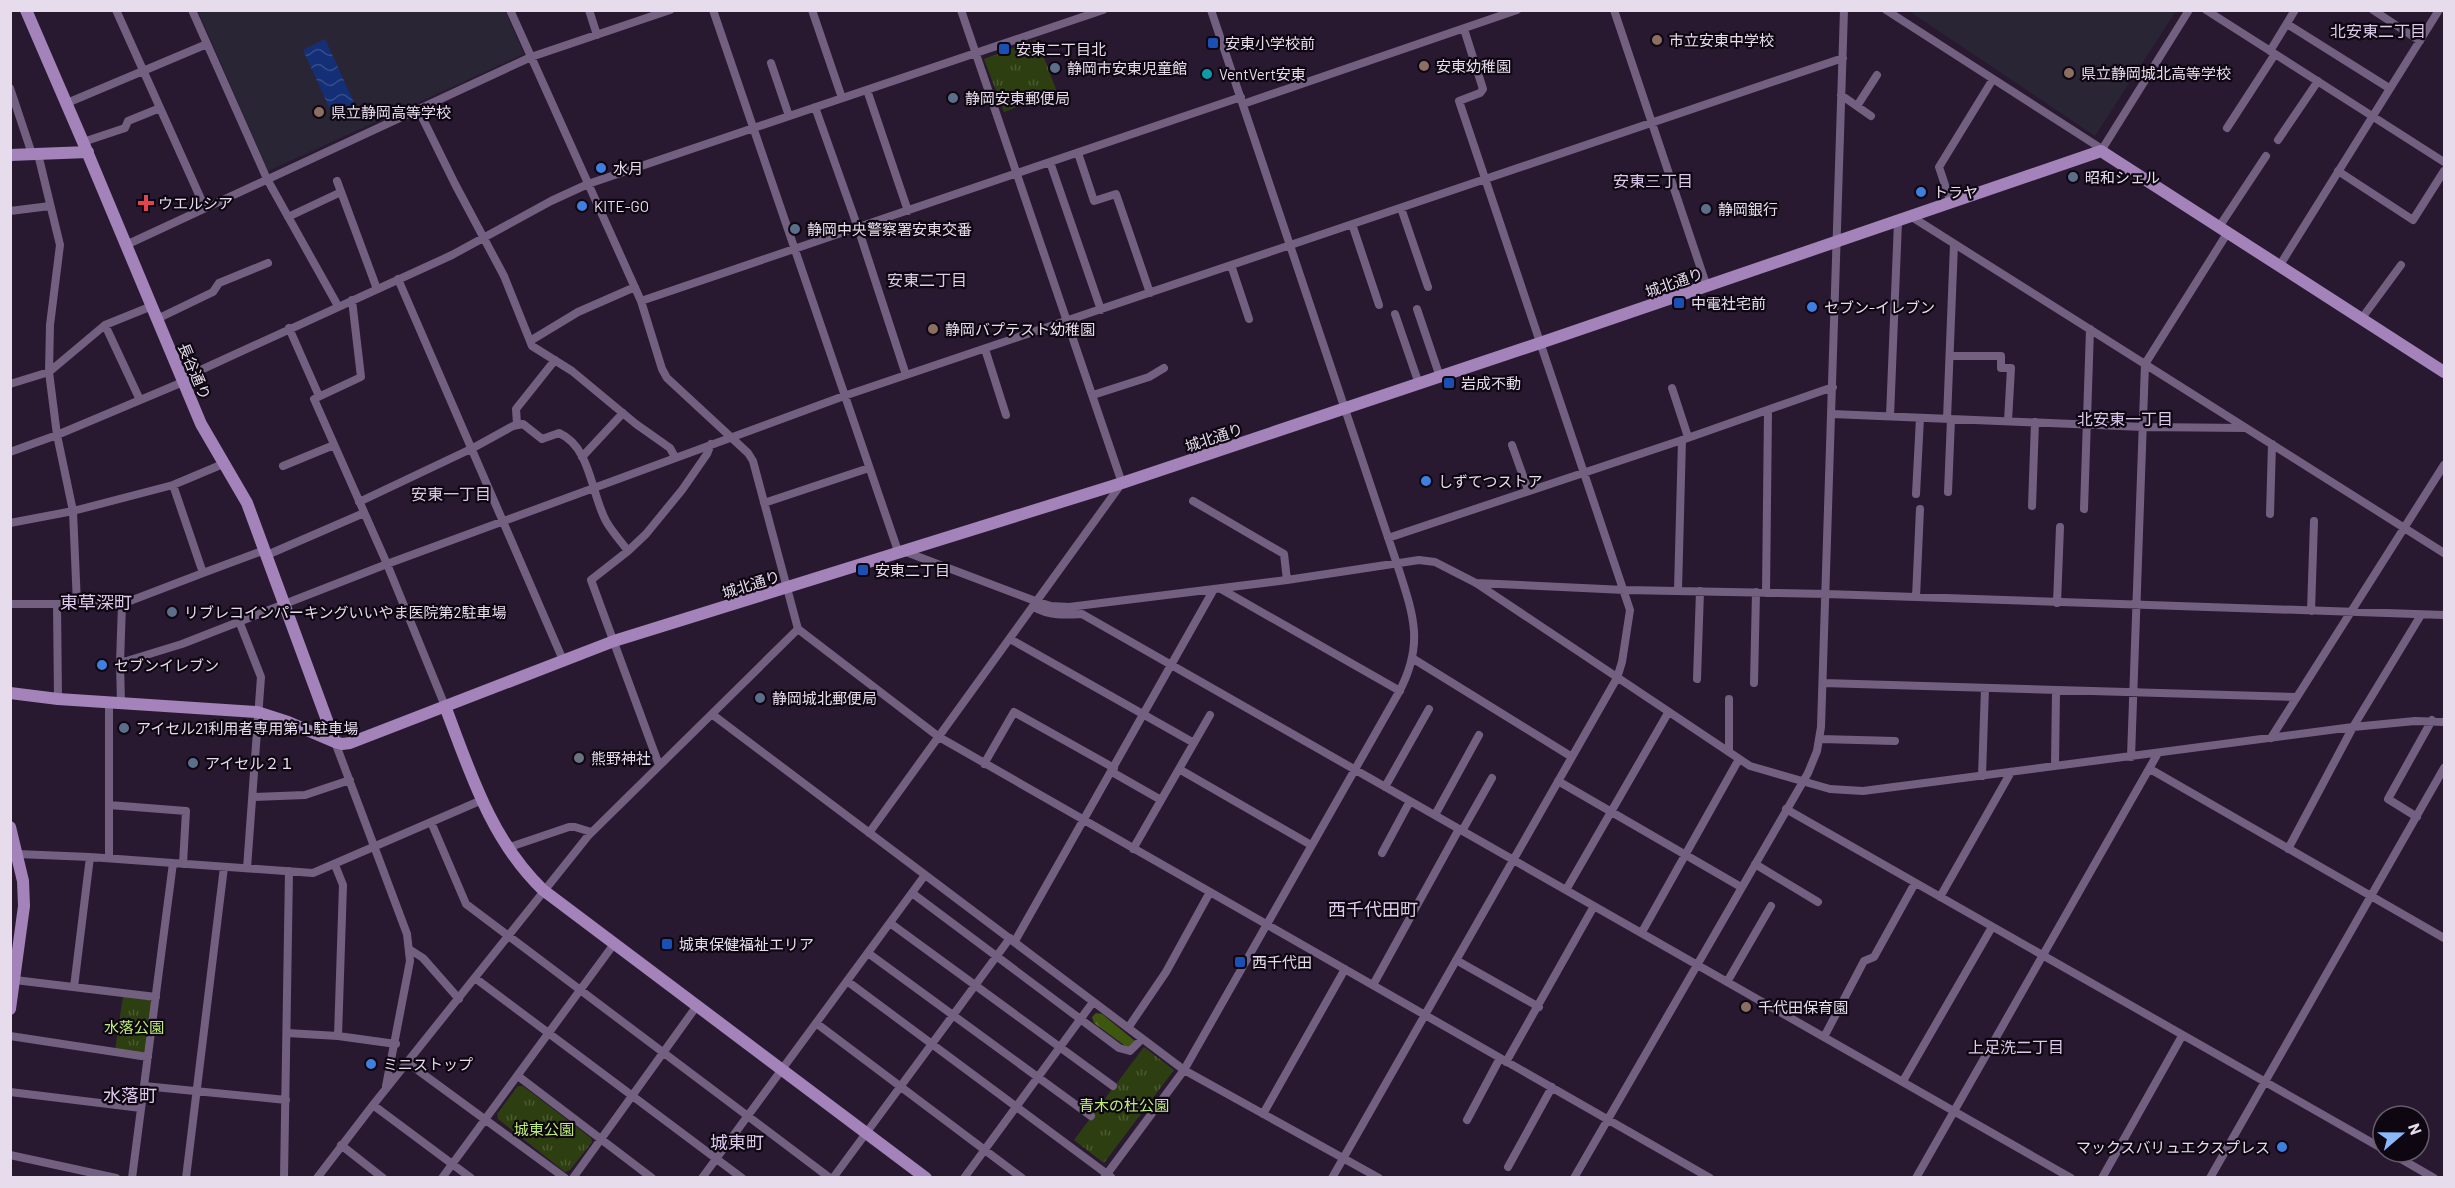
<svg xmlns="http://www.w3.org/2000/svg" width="2455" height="1188" font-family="Barlow,'Noto Sans JP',sans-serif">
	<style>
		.education { fill: #292535 }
		.grass { fill: url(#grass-tufts) }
		.forest { fill: url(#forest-firs) }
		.water { fill: url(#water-waves) }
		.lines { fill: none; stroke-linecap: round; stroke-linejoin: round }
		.street { stroke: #736081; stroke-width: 8 }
		.secondary { stroke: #a383b9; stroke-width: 12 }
		.education-dot { fill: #8d6e63; stroke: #0e0712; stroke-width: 2 }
		.transit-dot { fill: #1a4fb4; stroke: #0e0712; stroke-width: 2 }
		.service-dot { fill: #5c6f8a; stroke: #0e0712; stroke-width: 2 }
		.culture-dot { fill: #0f9aa8; stroke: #0e0712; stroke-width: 2 }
		.shop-dot { fill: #3f7fe0; stroke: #0e0712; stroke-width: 2 }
		.health-dot { fill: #e0444e; stroke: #0e0712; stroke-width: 2 }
		.worship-dot { fill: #6b7280; stroke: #0e0712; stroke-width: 2 }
		.labels { text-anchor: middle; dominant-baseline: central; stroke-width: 4.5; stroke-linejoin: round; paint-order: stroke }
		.poi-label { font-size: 15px; fill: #e6dcec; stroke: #0e0712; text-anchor: start }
		.street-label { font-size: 15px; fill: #e6dcec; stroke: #0e0712 }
		.park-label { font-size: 15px; fill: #bdee78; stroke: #0e0712 }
		.neighbourhood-label { font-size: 16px; fill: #ddcaeb; stroke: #0e0712 }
		.quarter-label { font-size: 18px; fill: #ddcaeb; stroke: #0e0712 }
	</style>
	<defs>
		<pattern id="grass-tufts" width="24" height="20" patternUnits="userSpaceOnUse" patternTransform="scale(1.5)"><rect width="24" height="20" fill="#2d3f10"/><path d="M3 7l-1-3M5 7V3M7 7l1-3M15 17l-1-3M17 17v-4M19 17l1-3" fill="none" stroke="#4b5a33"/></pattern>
		<pattern id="forest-firs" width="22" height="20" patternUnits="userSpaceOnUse" patternTransform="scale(1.5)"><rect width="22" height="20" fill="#3d570f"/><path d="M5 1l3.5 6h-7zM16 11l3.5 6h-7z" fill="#596f32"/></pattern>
		<pattern id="water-waves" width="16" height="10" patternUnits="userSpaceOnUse" patternTransform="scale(1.5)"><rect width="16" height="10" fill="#142f76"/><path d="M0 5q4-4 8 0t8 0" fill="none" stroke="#364d8a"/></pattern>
	</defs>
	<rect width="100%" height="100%" fill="#281931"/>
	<path class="education" d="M198 11H505L524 54 268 171Z
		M1909 11H2176L2095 136Z"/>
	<path class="grass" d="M1037 39 1057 92 1004 112 984 59Z
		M123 996 150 1000 152 1005 146 1051 142 1053 115 1050Z
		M1144 1047 1174 1070 1104 1163 1074 1140Z
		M518 1086H523L591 1138 592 1142 570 1170 565 1172 498 1119 497 1114Z"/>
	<path class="forest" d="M1096 1013 1102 1014 1135 1041 1128 1048 1094 1023 1092 1017Z"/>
	<path class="water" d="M325 39 357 109 335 120 303 50Z"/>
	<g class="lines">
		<path class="street" d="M116 10 205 208
			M192 10 267 179 338 306
			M589 10 597 35
			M713 10 899 554
			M812 10 842 98
			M1614 10 1707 287
			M1886 10 2102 149
			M2206 10 2444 162
			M2373 10 2420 41
			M2287 24 2389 88
			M2270 51 2295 10
			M771 63 789 116
			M10 88 32 154
			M867 90 908 211
			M1841 95 1871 116
			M67 103 207 44
			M1243 104 1517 10
			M1857 106 1877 75
			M815 107 858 228 906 375
			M418 109 455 184 504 276 532 346 572 371 636 424 670 448 675 457
			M2227 128 2275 54
			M2278 140 2318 81
			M83 142 125 128 128 121 160 108
			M2101 151 2189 10
			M1078 153 1094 201 1116 194 1150 293
			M38 154 60 245 50 325 49 372 57 435 73 511 77 604
			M1050 162 1101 310
			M2338 171 2413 220 2444 171
			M337 181 377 289
			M1951 203 1939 167 1993 79
			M1401 208 1428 287
			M10 211 50 206
			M288 217 341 192
			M1912 217 2444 553
			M1352 224 1379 305
			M2219 227 2266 156
			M126 245 531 57 670 10
			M1231 265 1249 319
			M2280 265 2439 10
			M398 279 563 660
			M352 300 361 377 314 399 387 564 445 706
			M641 301 1241 97
			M1417 309 1440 377
			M1395 314 1419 384
			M2362 318 2401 265
			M157 319 213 292 219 283 268 263
			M105 325 140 400
			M289 328 319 396
			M530 341 578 312 635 287
			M985 349 1006 415
			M1950 356H2001V368H2011L2008 421
			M181 379 452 255 551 201 588 184 1103 10
			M10 384 49 372 105 325 152 306
			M1672 388 1688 437
			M1093 395 1149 377 1164 368
			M1832 414 2143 427 2245 428
			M1890 416 1898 222
			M1947 419 1954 244
			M517 424 516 409 555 360
			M1512 445 1528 490
			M10 452 57 435 183 382
			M582 457 623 413
			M283 466 334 445
			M173 485 203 573 122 604 120 663 182 644 387 564 844 396 1843 58
			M1948 492 1951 419
			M1916 494 1920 418
			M1193 501 1284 554 1287 580
			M359 502 473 448 513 426 523 424 542 439 559 433C591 447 591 494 606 521 612 532 621 541 628 551
			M764 503 869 468
			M2032 506 2035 422
			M2084 509 2090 329
			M2270 514 2272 444
			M10 523 73 511 173 485 223 464
			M1388 538 1682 440 1833 387
			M906 552 1038 602 1051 606 1069 607 1287 580 1419 560 1435 562 1476 583 1750 766 1830 789 1863 791 2353 727 2415 721 2444 722
			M267 555 364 513
			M203 573 265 550
			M1476 583 1625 590 1827 594 2444 615
			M1221 589 1400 691
			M1678 590 1682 440
			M1766 593 1768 410
			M1916 597 1920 509
			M2057 603 2060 527
			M10 604H122
			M57 604 58 699
			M1034 607C1049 616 1065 615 1082 614L2071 1178
			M2311 611 2314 521
			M239 621 261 677 247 868
			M798 629 939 737 1710 1178
			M1010 639 1194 743
			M1412 658 1572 757
			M120 663 121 703
			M1697 679 1700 591
			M1754 683 1756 592
			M1823 683 2297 697
			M713 715 1184 1070 1379 1178
			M2271 738 2444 465
			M1820 739 1895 741
			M335 742 407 934 410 961 386 1086
			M1729 752V699
			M2131 757 2145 364 2228 232
			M984 764 1014 712 1114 768
			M659 765 591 580 628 551 646 534 682 490 707 454 711 444
			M2055 766 2056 691
			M1179 769 1311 845
			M2150 769 2444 938
			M1112 772 1161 800
			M1982 776 1985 688
			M1558 781 1741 887
			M1385 787 1429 709
			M253 797 305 795 350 780
			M109 805 186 811 183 864
			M1786 809 2383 1149
			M1435 815 1479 735
			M2417 817 2388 799 2432 720
			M431 822 466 904 830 1178
			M1462 831 1492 778
			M869 833 1122 483 961 10
			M507 848 569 827H575L591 832
			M1133 849 1210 715
			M2288 849 2353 727 2421 615
			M1382 853 1410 801
			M17 854 90 857 313 873 482 800
			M109 858V702
			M1755 864 1818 902
			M335 865 343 885 338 1036
			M1566 890 1668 713
			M912 893 1119 1048 1130 1051 1142 1039
			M1940 897 2011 772
			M890 923 1113 1086
			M1642 932 1739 759
			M1015 941 1214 589
			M409 949 423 958 459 999
			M868 953 1091 1116
			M1456 960 1539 1007
			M475 978 742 1178
			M15 980 156 997
			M847 981 1111 1177
			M1727 982 1771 906
			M1373 985 1459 829
			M74 987 90 857
			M816 1023 1022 1178
			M1128 1028 1166 972 1210 892
			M287 1033 338 1036 396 1044
			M10 1036 148 1057
			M1824 1037 1864 961 1874 957 1915 883
			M1506 1062 1594 906
			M408 1063 565 1178
			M518 1076 652 1178
			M1903 1081 1992 927
			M144 1086 286 1100
			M10 1092 141 1108
			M373 1105 471 1178
			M1263 1114 1345 969
			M1467 1120 1500 1058
			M341 1145 383 1178
			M2389 1152 2434 1178
			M10 1155 116 1178
			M1508 1167 1552 1087
			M132 1178 173 863
			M186 1178 224 867
			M284 1178 289 871
			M317 1178 373 1105 588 836 798 629 753 461 748 453 667 378 662 369 641 301 510 10
			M442 1178 614 944
			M573 1178 696 1007
			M702 1178 925 875
			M833 1178 1010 938
			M964 1178 1093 1002
			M1104 1178 1184 1070 1399 692C1425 643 1413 614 1397 564L1211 10
			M1332 1178 1617 678 1622 662 1630 610 1459 101 1480 93 1483 89 1464 29
			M1574 1178 1808 773 1817 751 1821 727 1844 10
			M1916 1178 2158 753
			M2102 1178 2182 1036
			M2210 1178 2444 768"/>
		<path class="secondary" d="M26 10 83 142 201 424 247 503 335 742
			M10 155 88 152
			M10 693 58 699 257 712 288 722 335 742 342 744 350 743 614 641 1122 483 1540 343 2101 151 2444 372
			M445 706C470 772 491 840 543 890L926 1178
			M10 827 23 881 24 906 10 1009"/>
	</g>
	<g class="education-dot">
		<circle cx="1657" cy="40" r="6"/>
		<circle cx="1424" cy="66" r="6"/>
		<circle cx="2069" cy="73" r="6"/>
		<circle cx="319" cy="112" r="6"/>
		<circle cx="933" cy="329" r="6"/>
		<circle cx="1746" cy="1007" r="6"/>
	</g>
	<g class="transit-dot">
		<rect x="1207" y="37" width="12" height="12" rx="3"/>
		<rect x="998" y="43" width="12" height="12" rx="3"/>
		<rect x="1673" y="297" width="12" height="12" rx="3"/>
		<rect x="1443" y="377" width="12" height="12" rx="3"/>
		<rect x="857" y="564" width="12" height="12" rx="3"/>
		<rect x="661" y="938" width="12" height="12" rx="3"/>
		<rect x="1234" y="956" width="12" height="12" rx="3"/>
	</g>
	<g class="service-dot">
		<circle cx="1055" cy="68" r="6"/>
		<circle cx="953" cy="98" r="6"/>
		<circle cx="2073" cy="177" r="6"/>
		<circle cx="1706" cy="209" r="6"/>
		<circle cx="795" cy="229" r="6"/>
		<circle cx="172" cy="612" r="6"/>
		<circle cx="760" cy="698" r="6"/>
		<circle cx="124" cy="728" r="6"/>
		<circle cx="193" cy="763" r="6"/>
	</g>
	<circle class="culture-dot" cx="1207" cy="74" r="6"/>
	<g class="shop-dot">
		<circle cx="601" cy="168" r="6"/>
		<circle cx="1921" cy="192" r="6"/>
		<circle cx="582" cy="206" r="6"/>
		<circle cx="1812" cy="307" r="6"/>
		<circle cx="1426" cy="481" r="6"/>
		<circle cx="102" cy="665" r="6"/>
		<circle cx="371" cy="1064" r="6"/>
		<circle cx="2282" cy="1147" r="6"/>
	</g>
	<path class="health-dot" d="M143 194h6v6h6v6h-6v6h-6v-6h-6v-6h6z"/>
	<circle class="worship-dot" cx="579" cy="758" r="6"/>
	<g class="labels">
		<g class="poi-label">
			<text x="1669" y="40">市立安東中学校</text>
			<text x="1225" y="43">安東小学校前</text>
			<text x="1016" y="49">安東二丁目北</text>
			<text x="1436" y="66">安東幼稚園</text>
			<text x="1067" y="68">静岡市安東児童館</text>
			<text x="2081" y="73">県立静岡城北高等学校</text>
			<text x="1219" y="74">VentVert安東</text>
			<text x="965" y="98">静岡安東郵便局</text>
			<text x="331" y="112">県立静岡高等学校</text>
			<text x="613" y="168">水月</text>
			<text x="2085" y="177">昭和シェル</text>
			<text x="1933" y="192">トラヤ</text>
			<text x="158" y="203">ウエルシア</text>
			<text x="594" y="206">KITE-GO</text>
			<text x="1718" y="209">静岡銀行</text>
			<text x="807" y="229">静岡中央警察署安東交番</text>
			<text x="1691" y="303">中電社宅前</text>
			<text x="1824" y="307">セブン-イレブン</text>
			<text x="945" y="329">静岡バプテスト幼稚園</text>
			<text x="1461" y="383">岩成不動</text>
			<text x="1438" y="481">しずてつストア</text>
			<text x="875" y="570">安東二丁目</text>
			<text x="184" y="612">リブレコインパーキングいいやま医院第2駐車場</text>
			<text x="114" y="665">セブンイレブン</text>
			<text x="772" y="698">静岡城北郵便局</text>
			<text x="136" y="728">アイセル21利用者専用第１駐車場</text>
			<text x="591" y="758">熊野神社</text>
			<text x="205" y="763">アイセル２１</text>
			<text x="679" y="944">城東保健福祉エリア</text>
			<text x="1252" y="962">西千代田</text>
			<text x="1758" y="1007">千代田保育園</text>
			<text x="383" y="1064">ミニストップ</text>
			<text x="2270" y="1147" text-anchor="end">マックスバリュエクスプレス</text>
		</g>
		<g class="street-label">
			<text transform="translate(1674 282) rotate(-19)">城北通り</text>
			<text transform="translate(195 371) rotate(67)">長谷通り</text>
			<text transform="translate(1214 437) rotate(-18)">城北通り</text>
			<text transform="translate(751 584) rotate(-17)">城北通り</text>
		</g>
		<g class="park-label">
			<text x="134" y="1027">水落公園</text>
			<text x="1124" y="1105">青木の杜公園</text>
			<text x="544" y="1129">城東公園</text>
		</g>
		<g class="neighbourhood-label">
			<text x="2378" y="30">北安東二丁目</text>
			<text x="1653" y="180">安東三丁目</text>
			<text x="927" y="279">安東二丁目</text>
			<text x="2125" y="418">北安東一丁目</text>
			<text x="451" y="493">安東一丁目</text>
			<text x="2016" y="1046">上足洗二丁目</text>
		</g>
		<g class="quarter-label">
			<text x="96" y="602">東草深町</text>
			<text x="1373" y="909">西千代田町</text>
			<text x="130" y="1095">水落町</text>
			<text x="737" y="1142">城東町</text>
		</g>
	</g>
	<rect width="2455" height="1188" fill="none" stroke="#e6dcec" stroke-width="24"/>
	<g transform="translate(2401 1134) rotate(70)"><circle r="28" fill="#0e0712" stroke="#645c69" stroke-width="1.5"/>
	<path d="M0-4.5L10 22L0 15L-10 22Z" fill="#8bb9fc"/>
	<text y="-9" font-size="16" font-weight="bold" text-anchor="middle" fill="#e6dcec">N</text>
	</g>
</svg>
